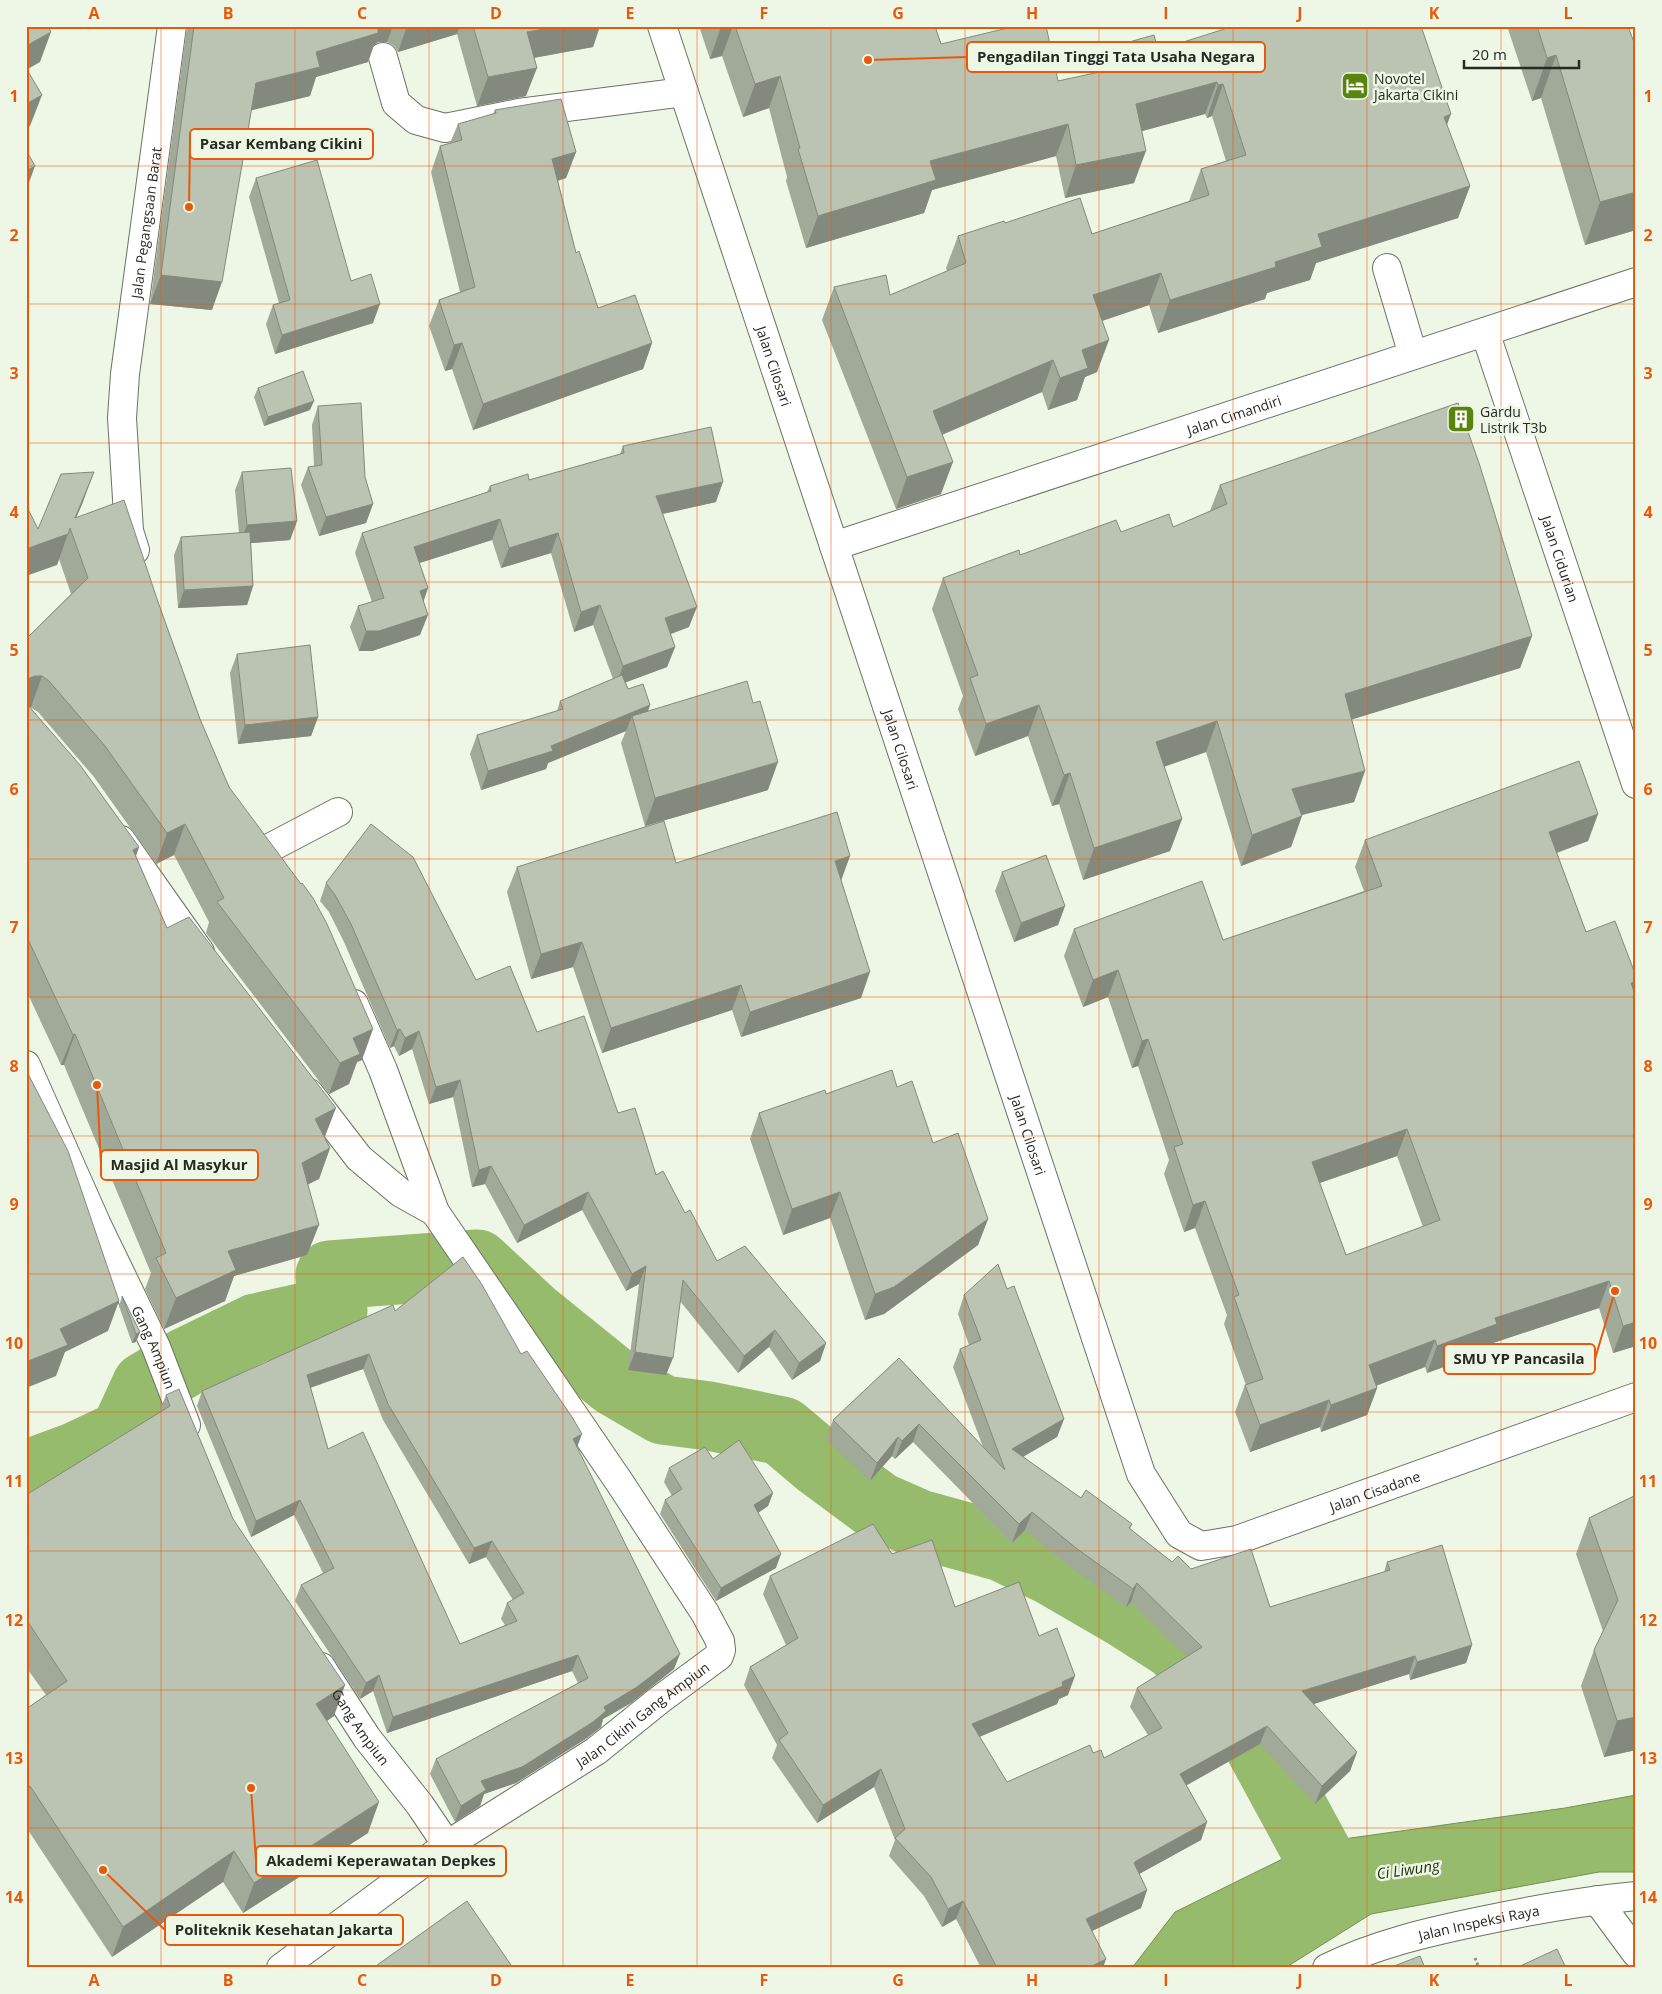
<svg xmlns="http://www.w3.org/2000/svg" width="1662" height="1994" font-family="'Open Sans',sans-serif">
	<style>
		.water { fill: #96bb6c; stroke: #759056 }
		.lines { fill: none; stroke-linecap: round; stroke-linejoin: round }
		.river { stroke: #96bb6c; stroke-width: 69 }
		.minor-casing { stroke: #6b7363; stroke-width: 30 }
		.path { stroke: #8d9487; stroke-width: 3; stroke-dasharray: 2.5 2.5; stroke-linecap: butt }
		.minor { stroke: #fff; stroke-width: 28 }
		.wall { fill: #a1a999; fill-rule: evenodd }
		.shaded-wall { fill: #83897d }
		.building { fill: #bbc4b2; stroke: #83897d; fill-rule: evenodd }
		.grid { fill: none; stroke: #e8590c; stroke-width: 1; stroke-opacity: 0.55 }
		.labels { text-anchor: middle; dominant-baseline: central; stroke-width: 5; stroke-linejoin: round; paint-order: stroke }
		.poi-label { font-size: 14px; fill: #272a23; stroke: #eef7e5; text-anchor: start }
		.street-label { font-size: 14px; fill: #272a23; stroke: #eef7e5 }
		.water-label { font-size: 15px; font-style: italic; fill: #243211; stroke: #eef7e5 }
		.leader { fill: none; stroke: #e8590c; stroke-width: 2 }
		.callout-dot { fill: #e8590c; stroke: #eef7e5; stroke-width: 2 }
		.callout { fill: #eef7e5; stroke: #e8590c; stroke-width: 2 }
		.callout-label { font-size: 15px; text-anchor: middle; font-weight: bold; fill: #272a23 }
		.neatline { fill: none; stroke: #e8590c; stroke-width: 2 }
		.grid-label { font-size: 16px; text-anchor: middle; font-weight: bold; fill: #e8590c }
	</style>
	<rect width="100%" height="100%" fill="#eef7e5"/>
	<path class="water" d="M1636 1795V1872H1599L1371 1914 1285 1968H1132L1175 1912 1315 1843 1565 1808Z"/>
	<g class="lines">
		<path class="river" d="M26 1475 75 1457 124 1434 146 1386 186 1362 256 1328 333 1311 330 1275 477 1264 532 1315 615 1382 663 1410 709 1416 782 1431 820 1463 878 1506 919 1524 1002 1547 1052 1571 1126 1614 1176 1646 1244 1718 1332 1880"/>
		<g class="minor-casing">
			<g id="minor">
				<path id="s1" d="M662 26 1141 1474 1179 1534 1201 1546 1237 1540 1636 1397"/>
				<path d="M383 57 396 103 416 120 445 128 519 113 684 92"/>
				<path d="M1387 268 1413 355"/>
				<path id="s2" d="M1485 332 1636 784"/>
				<path id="s3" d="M834 546 1636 282"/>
				<path id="s4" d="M135 550 129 531 122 418 125 374 172 26"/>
				<path d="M121 840 200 952"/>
				<path d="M262 852 338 812"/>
				<path id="s5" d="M26 1065 97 1225 156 1347 186 1425"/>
				<path d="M309 1093 359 1158 401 1193 435 1212"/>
				<path id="s6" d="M321 1667 367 1738 420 1805 447 1845"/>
				<path d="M1597 1900 1636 1953"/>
				<path id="s7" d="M281 1968 447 1845 596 1751 658 1701 719 1656 721 1650 720 1641 705 1613 620 1483 435 1212 383 1070 354 1004"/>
				<path id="s8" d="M1327 1968C1376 1944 1428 1932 1481 1921 1532 1910 1583 1901 1636 1896"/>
			</g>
		</g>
		<path class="path" d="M1475 1958 1479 1968"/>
		<use href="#minor" class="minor"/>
	</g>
	<path class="wall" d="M187 26H600L593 47 534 58 526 96 477 106 457 34 398 52 394 46 387 42H378L374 45 368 62 316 77 310 96 251 110 212 310 150 304Z
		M699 26H935L941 44 1058 81 1112 70 1122 44 1158 50 1447 125 1470 186 1458 218 1316 263 1310 280 1267 293 1265 299 1158 333 1149 305 1102 321 1097 372 1085 377 1077 400 1048 410 1042 392 942 435 941 494 896 509 822 320 834 287 890 295 947 271 946 268 958 236 1005 223 1092 234 1189 201 1201 169 1226 161 1212 116 1207 118 1205 114 1142 131 1134 183 1065 198 1056 156 932 190 924 213 806 248 786 181 787 177 769 108 743 117 722 56 710 59Z
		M1507 26H1628L1636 230 1585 245 1541 98 1532 101Z
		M495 110 576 152 566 178 558 181 576 253 598 308 652 343 643 369 473 430 452 369 445 371 429 326 439 300 460 292 431 172 440 146 450 143 458 124 493 114Z
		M256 178 351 281 373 323 275 354 266 324 273 305 279 303 249 197Z
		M258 388 310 410 264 426 254 397Z
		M318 406 365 477 373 504 366 523 319 536 301 485 308 467 314 466 312 425Z
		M623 446 716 502 662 514 689 627 670 634 675 647 667 667 626 682 628 689 650 705 648 710 768 790 645 826 621 743 626 731 548 763 546 769 481 790 470 754 477 735 557 711 560 701 613 679 593 625 574 632 551 553 501 568 492 540 419 563 428 588 423 601 420 635 372 651H359L350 627 358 606 372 602 355 553 362 533 487 492 490 486 529 480 620 454Z
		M242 472 297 521 290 540 251 543 253 586 247 605 178 608 174 555 181 537 239 533 235 490Z
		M1220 485 1532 636 1520 668 1352 719 1365 771 1354 802 1302 815 1291 847 1241 866 1206 752 1164 767 1182 819 1170 851 1083 880 1059 804 1052 806 1028 736 975 756 958 709 963 696 932 609 943 578 1020 555 1121 532 1173 527 1210 511Z
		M83 502 76 517 158 602 200 719 229 787 362 1060 357 1062 349 1084 329 1094 206 933 209 922 174 855 156 864 94 777 38 712 30 707 139 847 136 856 167 928 325 1138 330 1148 319 1179 308 1184 307 1255 234 1276 225 1301 164 1329 145 1289 151 1273 64 1065H61L26 990V639L71 594 59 559 57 565 38 529Z
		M237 654 318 717 311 736 238 744 230 673Z
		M1598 814 1588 841 1557 853 1586 932 1636 976V986L1634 991 1636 1346 1613 1353 1599 1308 1490 1344 1488 1351 1427 1373 1425 1367 1376 1386 1377 1388 1367 1415 1321 1432 1320 1427 1250 1452 1235 1412 1245 1385H1246L1224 1324 1227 1315 1195 1228 1184 1232 1164 1174 1169 1160 1138 1066 1132 1068 1108 997 1083 1007 1064 956 1074 929 1223 940 1364 891 1355 867 1365 840ZM1397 1156 1423 1227 1346 1255 1320 1183Z
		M676 863 861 998 741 1037 732 1010 602 1053 573 967 531 979 507 892 517 867Z
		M1002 872 1065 906 1058 925 1014 942 995 891Z
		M326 883 476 980 537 1032 618 1113 656 1175 685 1213 717 1261 826 1343 820 1361 792 1380 769 1347 738 1373 680 1301 666 1375 628 1370 639 1284 626 1291 582 1210 517 1243 485 1184 472 1187 453 1097 429 1104 412 1049 399 1056 394 1046 390 1048 344 942 329 912 320 901Z
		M897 1087 933 1143 988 1219 978 1245 884 1314 865 1320 830 1218 783 1235 750 1139 759 1113 826 1094Z
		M1007 1289 1064 1419 1057 1437 1023 1457 1081 1498 1132 1524 1130 1529 1172 1562 1191 1569 1270 1607 1384 1572 1387 1562 1472 1645 1466 1663 1410 1680 1409 1674 1313 1704 1357 1752 1350 1771 1315 1804 1260 1744 1186 1785 1207 1822 1201 1840 1139 1874 1147 1890 1141 1908 1092 1931 1103 1968H981L956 1919 942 1927 924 1896 889 1856 895 1840 874 1787 817 1823 772 1758 777 1745 744 1685 750 1667 786 1645 763 1594 770 1576 892 1554 955 1607 1039 1636 1068 1695 1059 1699 1057 1704 979 1737 1007 1782 1093 1753 1104 1758 1148 1735 1130 1707 1137 1688 1187 1657 1131 1602 1126 1607 1069 1566 1025 1530 1012 1543 913 1442 895 1459 892 1456 870 1481 826 1439 833 1420 899 1358 983 1447 953 1367 960 1349 969 1345 958 1314 964 1295Z
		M122 1296 140 1332 136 1342 132 1343 119 1306Z
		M395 1311 521 1354 577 1448 674 1669 631 1703 603 1719 601 1727 587 1738 516 1783 484 1794 480 1806 455 1822 430 1774 436 1759 578 1683 572 1671 387 1733 373 1691 360 1699 295 1601 301 1585 323 1573 294 1515 251 1537 197 1406 202 1391ZM363 1369 383 1420 469 1564 486 1557 513 1600 507 1603 501 1619 505 1625 460 1644 328 1449 310 1388Z
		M166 1395 233 1519 334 1716 327 1721 368 1833 243 1913 223 1882 112 1957 26 1827V1709L46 1695 26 1667V1495L159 1413Z
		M713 1459 773 1493 768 1506 758 1513 776 1568 716 1601 660 1514 665 1500 672 1496 664 1482 669 1468Z
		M1636 1495V1750L1604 1757 1581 1686 1594 1650 1603 1631 1576 1554 1589 1518Z"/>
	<path class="shaded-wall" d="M378 26H393L387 42H378L374 45 368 62 316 77 310 96 245 112 256 83 316 52Z
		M407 26H460L457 34 398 52Z
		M560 26H600L593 47 516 61 527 32Z
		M724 26H733L722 56 710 59 721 27Z
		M51 32 40 62 26 70V46Z
		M1556 55 1541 98 1532 101 1547 58Z
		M537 68 526 96 477 106 488 77Z
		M780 76 769 108 743 117 755 84Z
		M1217 82 1205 114 1124 136 1136 104Z
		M1223 84 1212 116 1207 118 1218 85Z
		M42 95 30 126 26 128V104Z
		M1451 114 1439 146 1444 117Z
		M1068 124 1056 156 932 190 924 213 806 248 818 216 930 161Z
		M1146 151 1134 183 1065 198 1076 165Z
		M576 152 566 178 542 185 552 159Z
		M35 166 26 191V171Z
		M1470 186 1458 218 1316 263 1310 280 1267 293 1265 299 1158 333 1170 300 1275 262 1318 234Z
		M1636 192V230L1585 245 1600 202Z
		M1161 273 1149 305 1081 328 1093 295Z
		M161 275 222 282 212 310 150 304Z
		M380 304 373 323 275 354 282 335Z
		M1109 340 1097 372 1085 377 1077 400 1048 410 1060 378 1082 350Z
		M462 343 452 369 445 371 454 345Z
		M652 343 643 369 473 430 483 404Z
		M1053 360 1042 392 922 443 933 411Z
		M314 401 310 410 264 426 268 417Z
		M953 462 941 494 896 509 907 477Z
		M94 472 83 502 71 530 75 518Z
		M723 482 716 502 649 517 656 496Z
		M373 504 366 523 319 536 326 517Z
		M500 519 492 540 407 567 414 547Z
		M297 521 290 540 240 544 247 525Z
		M70 528 57 565 26 576V549Z
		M558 533 551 553 501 568 509 548Z
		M253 586 247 605 178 608 184 590Z
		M428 588 421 609 420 591Z
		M600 605 593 625 574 632 581 612Z
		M697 607 689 627 658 639 665 618Z
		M428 615 420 635 372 651H359L366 631Z
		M1532 636 1520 668 1334 725 1345 694Z
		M675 647 667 667 616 686 623 666Z
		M35 676H42L31 707H26V681L27 679Z
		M650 705 644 723 632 716 626 731 548 763 546 769 481 790 488 771 551 746Z
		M1039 705 1028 736 975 756 986 724Z
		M318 717 311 736 238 744 245 725Z
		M1217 721 1206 752 1145 773 1156 742Z
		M778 762 768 790 645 826 655 798Z
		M1365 771 1354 802 1281 820 1292 789Z
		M1070 773 1059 804 1052 806 1064 775Z
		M1598 814 1588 841 1539 859 1549 832Z
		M1302 816 1291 847 1241 866 1252 835Z
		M1182 819 1170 851 1083 880 1094 848Z
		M185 824 174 855 156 864 167 833Z
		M139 847 128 878 133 850Z
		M850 856 841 881 835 861Z
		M1065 906 1058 925 1014 942 1021 923Z
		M582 942 573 967 531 979 541 954Z
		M1118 970 1108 997 1083 1007 1093 980Z
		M870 972 861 998 741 1037 750 1012Z
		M1636 982V986L1628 1008 1631 983Z
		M741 985 732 1010 602 1053 611 1028Z
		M373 1029 362 1060 357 1062 349 1084 329 1094 340 1063 353 1038Z
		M400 1029 394 1046 390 1048 397 1030Z
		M419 1031 412 1049 399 1056 405 1038Z
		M75 1034 64 1065H61L73 1035Z
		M1148 1039 1138 1066 1132 1068 1142 1041Z
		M460 1080 453 1097 429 1104 436 1087Z
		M336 1108 324 1139 315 1119Z
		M1407 1129 1397 1156 1302 1189 1312 1162Z
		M330 1148 319 1179 291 1193 302 1163Z
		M491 1166 485 1184 472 1187 479 1170Z
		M588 1192 582 1210 517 1243 524 1225Z
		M840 1192 830 1218 783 1235 792 1209Z
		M1205 1201 1195 1228 1184 1232 1193 1205Z
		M988 1219 978 1245 884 1314 865 1320 875 1294Z
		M319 1225 307 1255 234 1276 225 1301 164 1329 176 1298 228 1251Z
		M646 1266 639 1284 626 1291 632 1274Z
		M1609 1281 1599 1308 1490 1344 1488 1351 1427 1373 1437 1346 1495 1318Z
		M119 1301 108 1331 65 1352 56 1376 26 1388V1362L60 1329Z
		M1636 1322V1346L1613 1353 1623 1326Z
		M775 1330 769 1347 738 1373 744 1356Z
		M140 1332 136 1342 132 1343 136 1334Z
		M1435 1340 1425 1367 1359 1392 1369 1365Z
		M826 1343 820 1361 792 1380 799 1363Z
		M635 1352 673 1358 666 1375 628 1370Z
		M369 1354 363 1369 301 1391 307 1375Z
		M1377 1388 1367 1415 1321 1432 1331 1405Z
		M1329 1400 1320 1427 1250 1452 1260 1425Z
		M1064 1419 1057 1437 1005 1467 1012 1449Z
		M919 1424 913 1442 895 1459 902 1441Z
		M582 1434 576 1450 573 1439Z
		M898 1437 892 1456 870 1481 877 1463Z
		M773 1493 768 1506 749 1519 754 1505Z
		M300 1500 294 1515 251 1537 256 1521Z
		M1032 1512 1025 1530 1012 1543 1019 1524Z
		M492 1541 486 1557 469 1564 474 1548Z
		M781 1554 776 1568 716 1601 721 1588Z
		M1137 1583 1131 1602 1126 1607 1133 1589Z
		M1472 1645 1466 1663 1410 1680 1417 1662Z
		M680 1654 674 1669 631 1703 603 1719 601 1727 587 1738 516 1783 484 1794 480 1806 455 1822 461 1806 481 1781 604 1707Z
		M578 1655 572 1671 387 1733 393 1717Z
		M1415 1656 1409 1674 1295 1710 1302 1691Z
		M379 1675 373 1691 360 1699 366 1683Z
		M1075 1676 1068 1695 1059 1699 1057 1704 965 1743 972 1724Z
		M345 1685 334 1716 305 1735 316 1704Z
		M1636 1717V1750L1604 1757 1617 1721Z
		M1267 1726 1260 1744 1173 1793 1180 1774Z
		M1357 1752 1350 1771 1315 1804 1322 1786Z
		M881 1769 874 1787 817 1823 823 1805Z
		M30 1786 26 1797V1789Z
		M379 1802 368 1833 243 1913 254 1883Z
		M1207 1822 1201 1840 1130 1879 1134 1863 1136 1861Z
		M234 1851 223 1882 112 1957 123 1927Z
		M1147 1890 1141 1908 1079 1937 1086 1919Z
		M963 1901 956 1919 942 1927 948 1909Z
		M1106 1959 1103 1968H1088Z"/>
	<path class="building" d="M26 26H48L51 32 26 46Z
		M194 26H378V33L316 52 320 67 256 83 222 282 161 275Z
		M473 26H560L527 32 537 68 488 77Z
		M735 26H935L941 44 1016 26H1046L1058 81 1127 66 1122 44 1154 35 1158 50 1234 26H1421L1451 114 1444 117 1470 186 1318 234 1322 247 1275 262 1276 267 1170 300 1161 273 1093 295 1109 340 1082 350 1088 368 1060 378 1053 360 933 411 953 462 907 477 834 287 886 275 890 295 966 263 958 236 1004 221 1005 223 1080 198 1092 234 1209 195 1201 169 1246 155 1223 84 1218 85 1217 82 1136 104 1146 151 1076 165 1068 124 930 161 936 180 818 216 798 149 800 148 780 76 755 84Z
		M1537 26H1628L1636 48V192L1600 202 1556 55 1547 58Z
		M26 68 42 95 26 104Z
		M561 99 576 152 552 159 576 253 579 251 598 308 635 295 652 343 483 404 462 343 454 345 439 300 475 287 440 146 462 140 458 124 496 113 495 110Z
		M26 150 35 166 26 171Z
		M317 160 351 281 371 274 380 304 282 335 273 305 290 300 256 178Z
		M303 371 314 401 268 417 258 388Z
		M361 403 365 477 373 504 326 517 308 467 322 465 318 406Z
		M1458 403 1480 466 1532 636 1345 694 1365 771 1292 789 1302 816 1252 835 1217 721 1156 742 1182 819 1094 848 1070 773 1064 775 1039 705 986 724 970 678 978 675 943 578 1019 550 1020 555 1116 520 1121 532 1169 514 1173 527 1227 504 1220 485Z
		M711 427 723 482 656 496 697 607 665 618 675 647 623 666 600 605 581 612 558 533 509 548 500 519 414 547 428 588 420 591 428 615 379 631H366L358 606 384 598 362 533 491 491 490 486 528 474 529 480 624 453 623 446Z
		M291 468 297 521 247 525 242 472Z
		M94 472 75 518 124 500 158 602 200 719 229 787 301 884 302 883 313 898 327 924 373 1029 353 1038 360 1054 340 1063 217 902 224 898 185 824 167 833 105 746 49 681 42 676H35L27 679 26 681V639L88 578 70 528 68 534 26 549V505L38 529 61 474Z
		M250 532 253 586 184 590 181 537Z
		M310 645 318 717 245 725 237 654Z
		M622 675 628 689 643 684 650 705 551 746 553 751 488 771 477 735 563 709 560 701Z
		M747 681 753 703 760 701 778 762 655 798 632 716Z
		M26 703 80 765 139 847 133 850 167 928 189 917 336 1108 315 1119 330 1148 302 1163 319 1225 228 1251 236 1270 176 1298 156 1258 166 1253 75 1034 73 1035 26 935Z
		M1579 761 1598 814 1549 832 1586 932 1615 921 1636 976V982L1631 983 1636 997V1322L1623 1326 1609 1281 1495 1318 1497 1324 1437 1346 1435 1340 1369 1365 1377 1388 1331 1405 1329 1400 1260 1425 1245 1385 1263 1379 1234 1297 1239 1295 1205 1201 1193 1205 1174 1147 1183 1144 1148 1039 1142 1041 1118 970 1093 980 1074 929 1202 881 1223 940 1382 886 1365 840ZM1407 1129 1440 1220 1346 1255 1312 1162Z
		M837 812 850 856 835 861 870 972 750 1012 741 985 611 1028 582 942 541 954 517 867 664 821 676 863Z
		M371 824 413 857 476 980 510 966 537 1032 584 1016 618 1113 635 1108 656 1175 663 1171 685 1213 690 1210 717 1261 745 1246 826 1343 799 1363 775 1330 744 1356 683 1280 673 1358 635 1352 646 1266 632 1274 588 1192 524 1225 491 1166 479 1170 460 1080 436 1087 419 1031 405 1038 400 1029 397 1030 351 924 335 895 326 883Z
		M1046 855 1065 906 1021 923 1002 872Z
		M26 1070 68 1151 119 1301 60 1329 68 1345 26 1362Z
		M892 1070 897 1087 912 1081 933 1143 958 1133 988 1219 894 1287 875 1294 840 1192 792 1209 759 1113 825 1090 826 1094Z
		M463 1257 481 1283 521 1354 527 1351 572 1417 582 1434 573 1439 680 1654 637 1687 604 1707 606 1711 593 1722 522 1767 481 1781 486 1790 461 1806 436 1759 588 1678 578 1655 393 1717 379 1675 366 1683 301 1585 334 1568 300 1500 256 1521 202 1391 393 1305 395 1311ZM369 1354 388 1404 474 1548 492 1541 524 1593 507 1603 517 1621 460 1644 363 1432 328 1449 307 1375Z
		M998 1264 1007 1289 1014 1286 1064 1419 1012 1449 1081 1498 1086 1490 1132 1524 1129 1528 1172 1562 1178 1556 1191 1569 1251 1549 1270 1607 1390 1570 1387 1562 1442 1545 1472 1645 1417 1662 1415 1656 1302 1691 1357 1752 1322 1786 1267 1726 1180 1774 1207 1822 1136 1861 1134 1863 1147 1890 1086 1919 1106 1959 1088 1968H997L963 1901 948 1909 931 1877 895 1838 905 1829 881 1769 823 1805 779 1740 788 1733 750 1667 798 1638 770 1576 873 1524 892 1554 932 1540 955 1607 1019 1582 1039 1636 1057 1628 1075 1676 1062 1682 1063 1686 972 1724 1007 1782 1090 1745 1093 1753 1101 1750 1104 1758 1162 1728 1137 1688 1202 1647 1137 1583 1133 1589 1076 1548 1032 1512 1019 1524 919 1424 902 1441 898 1437 877 1463 833 1420 899 1358 1005 1470 960 1349 981 1340 964 1295Z
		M122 1296 140 1332 136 1334Z
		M179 1389 233 1519 345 1685 316 1704 379 1802 254 1883 234 1851 123 1927 30 1786 26 1789V1709L67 1681 26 1619V1495L170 1406 166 1395Z
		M739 1440 773 1493 754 1505 781 1554 721 1588 665 1500 682 1489 669 1468 705 1447 713 1459Z
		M1636 1495V1717L1617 1721 1594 1650 1618 1600 1589 1518Z
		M467 1901 513 1968H373Z
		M1557 1949 1566 1968H1516Z
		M1420 1956 1425 1968H1389Z"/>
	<path class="grid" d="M161 26V1968M295 26V1968M429 26V1968M563 26V1968M697 26V1968M831 26V1968M965 26V1968M1099 26V1968M1233 26V1968M1367 26V1968M1501 26V1968M26 166H1636M26 304H1636M26 443H1636M26 582H1636M26 720H1636M26 859H1636M26 997H1636M26 1136H1636M26 1274H1636M26 1412H1636M26 1551H1636M26 1690H1636M26 1828H1636"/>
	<defs>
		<g id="hotel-square" transform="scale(1.4375)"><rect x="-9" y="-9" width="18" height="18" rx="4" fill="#59840d" stroke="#eef7e5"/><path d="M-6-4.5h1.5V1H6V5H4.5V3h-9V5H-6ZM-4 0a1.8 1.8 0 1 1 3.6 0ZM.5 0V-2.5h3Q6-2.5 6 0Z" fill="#fff"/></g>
		<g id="building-square" transform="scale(1.4375)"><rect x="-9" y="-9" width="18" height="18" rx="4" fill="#59840d" stroke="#eef7e5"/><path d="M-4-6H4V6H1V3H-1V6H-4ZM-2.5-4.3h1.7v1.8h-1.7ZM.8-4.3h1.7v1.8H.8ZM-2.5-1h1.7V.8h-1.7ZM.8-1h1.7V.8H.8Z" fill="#fff"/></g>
	</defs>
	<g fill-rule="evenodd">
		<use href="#hotel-square" x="1355" y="86"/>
		<use href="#building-square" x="1461" y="419"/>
	</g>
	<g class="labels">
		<g class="poi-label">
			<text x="1374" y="78">Novotel<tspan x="1374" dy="16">Jakarta Cikini</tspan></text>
			<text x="1480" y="411">Gardu<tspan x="1480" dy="16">Listrik T3b</tspan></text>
		</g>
		<g class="street-label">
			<text stroke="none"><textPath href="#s4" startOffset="330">Jalan Pegangsaan Barat</textPath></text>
			<text stroke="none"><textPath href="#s1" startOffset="358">Jalan Cilosari</textPath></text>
			<text stroke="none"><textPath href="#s3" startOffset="421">Jalan Cimandiri</textPath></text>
			<text stroke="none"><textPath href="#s2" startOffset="239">Jalan Cidurian</textPath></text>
			<text stroke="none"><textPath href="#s1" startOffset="762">Jalan Cilosari</textPath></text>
			<text stroke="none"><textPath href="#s1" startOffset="1168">Jalan Cilosari</textPath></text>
			<text stroke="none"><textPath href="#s5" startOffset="310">Gang Ampiun</textPath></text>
			<text stroke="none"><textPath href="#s1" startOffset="1804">Jalan Cisadane</textPath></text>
			<text stroke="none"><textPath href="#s7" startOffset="442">Jalan Cikini Gang Ampiun</textPath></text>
			<text stroke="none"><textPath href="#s6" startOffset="72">Gang Ampiun</textPath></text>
			<text stroke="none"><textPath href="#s8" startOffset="159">Jalan Inspeksi Raya</textPath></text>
		</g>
		<g class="water-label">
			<text transform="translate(1408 1869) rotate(-8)">Ci Liwung</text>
		</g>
	</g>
	<path class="leader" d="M868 60L967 57M189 207L190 144M97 1085L101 1165M1615 1291L1595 1359M251 1788L256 1861M103 1870L165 1930"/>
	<g class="callout-dot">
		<circle cx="868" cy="60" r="5"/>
		<circle cx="189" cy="207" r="5"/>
		<circle cx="97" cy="1085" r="5"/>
		<circle cx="1615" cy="1291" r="5"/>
		<circle cx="251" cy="1788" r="5"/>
		<circle cx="103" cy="1870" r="5"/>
	</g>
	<g class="callout">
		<rect x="967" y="42" width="298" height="30" rx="5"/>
		<rect x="190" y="129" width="183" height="30" rx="5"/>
		<rect x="101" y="1150" width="157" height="30" rx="5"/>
		<rect x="1444" y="1344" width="151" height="30" rx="5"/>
		<rect x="256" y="1846" width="250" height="30" rx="5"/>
		<rect x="165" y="1915" width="238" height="30" rx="5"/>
	</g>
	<g class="callout-label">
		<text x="1116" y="62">Pengadilan Tinggi Tata Usaha Negara</text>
		<text x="281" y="149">Pasar Kembang Cikini</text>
		<text x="179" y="1170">Masjid Al Masykur</text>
		<text x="1519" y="1364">SMU YP Pancasila</text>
		<text x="381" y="1866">Akademi Keperawatan Depkes</text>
		<text x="284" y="1935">Politeknik Kesehatan Jakarta</text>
	</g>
	<rect width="1662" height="1994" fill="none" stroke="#eef7e5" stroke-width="55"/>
	<path d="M1464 60v8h115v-8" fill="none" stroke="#272a23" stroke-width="2.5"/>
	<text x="1472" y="60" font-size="15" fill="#272a23" stroke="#eef7e5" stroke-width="4" paint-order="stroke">20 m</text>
	<rect x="28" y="28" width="1606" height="1938" class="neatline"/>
	<g class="grid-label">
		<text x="94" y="19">A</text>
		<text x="228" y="19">B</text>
		<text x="362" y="19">C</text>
		<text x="496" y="19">D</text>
		<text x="630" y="19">E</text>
		<text x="764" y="19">F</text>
		<text x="898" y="19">G</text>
		<text x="1032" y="19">H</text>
		<text x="1166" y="19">I</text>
		<text x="1300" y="19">J</text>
		<text x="1434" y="19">K</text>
		<text x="1568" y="19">L</text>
		<text x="14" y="102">1</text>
		<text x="1648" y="102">1</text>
		<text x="14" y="241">2</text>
		<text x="1648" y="241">2</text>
		<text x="14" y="379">3</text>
		<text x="1648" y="379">3</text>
		<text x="14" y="518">4</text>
		<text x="1648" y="518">4</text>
		<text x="14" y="656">5</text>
		<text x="1648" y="656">5</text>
		<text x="14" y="795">6</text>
		<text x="1648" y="795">6</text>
		<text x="14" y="933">7</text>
		<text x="1648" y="933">7</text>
		<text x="14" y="1072">8</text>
		<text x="1648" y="1072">8</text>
		<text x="14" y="1210">9</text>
		<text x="1648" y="1210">9</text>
		<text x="14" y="1349">10</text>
		<text x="1648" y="1349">10</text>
		<text x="14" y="1487">11</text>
		<text x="1648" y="1487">11</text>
		<text x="14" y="1626">12</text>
		<text x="1648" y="1626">12</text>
		<text x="14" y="1764">13</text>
		<text x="1648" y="1764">13</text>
		<text x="14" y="1903">14</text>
		<text x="1648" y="1903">14</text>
		<text x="94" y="1986">A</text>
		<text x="228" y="1986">B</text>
		<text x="362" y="1986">C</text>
		<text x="496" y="1986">D</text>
		<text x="630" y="1986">E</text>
		<text x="764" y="1986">F</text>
		<text x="898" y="1986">G</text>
		<text x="1032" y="1986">H</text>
		<text x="1166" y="1986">I</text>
		<text x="1300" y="1986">J</text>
		<text x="1434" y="1986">K</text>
		<text x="1568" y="1986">L</text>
	</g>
</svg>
